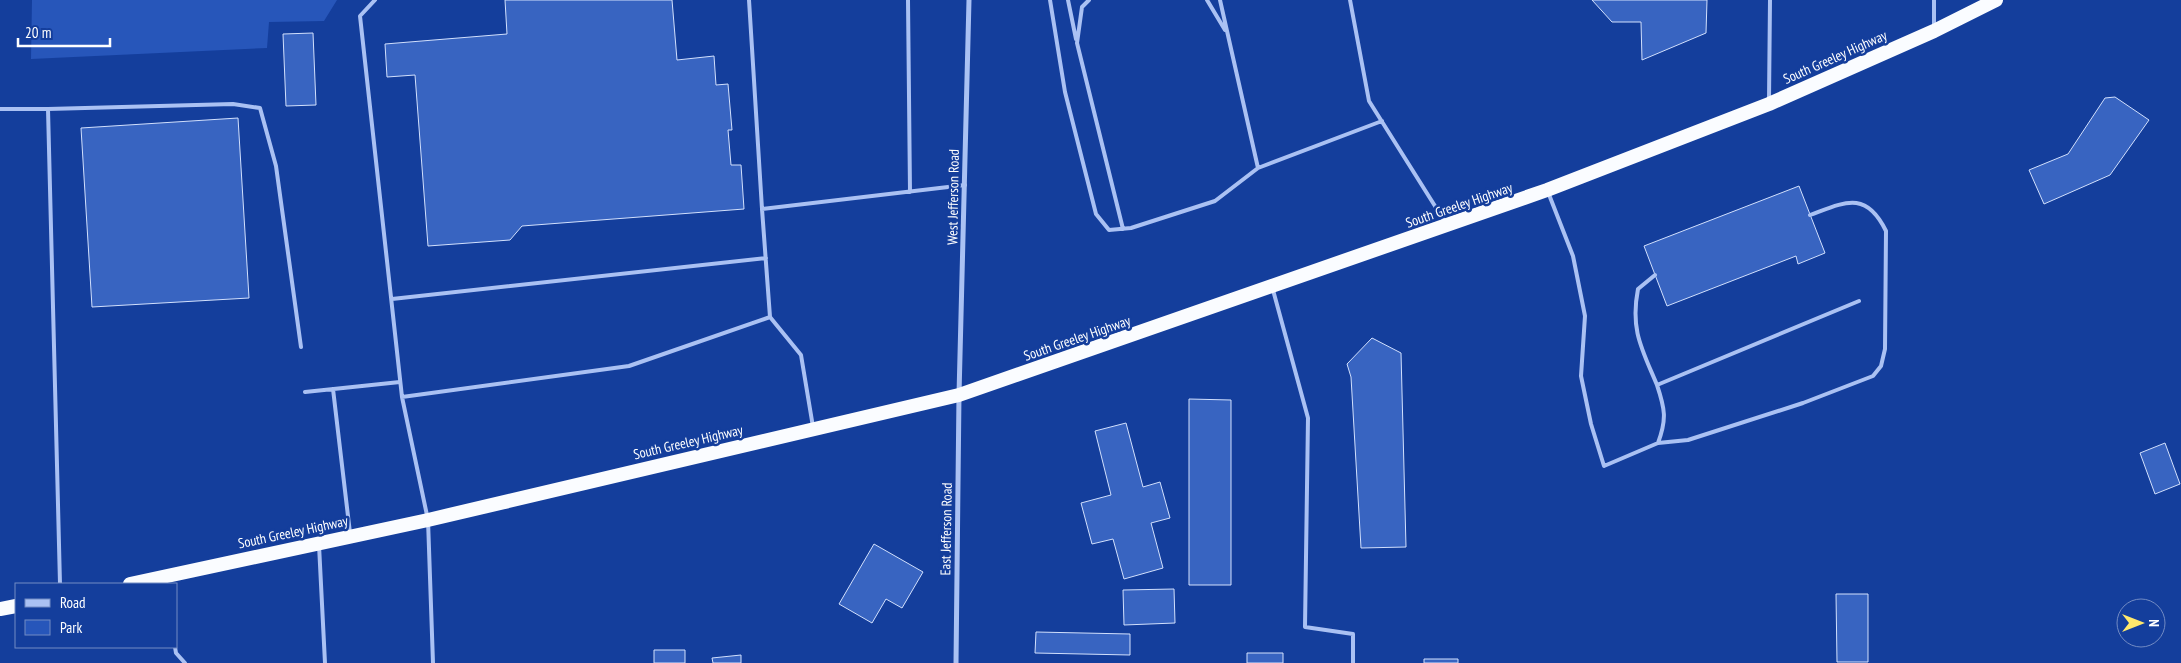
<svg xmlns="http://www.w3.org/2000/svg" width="2181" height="663" font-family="'PT Sans Narrow',sans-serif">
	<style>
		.green { fill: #2756ba }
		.building { fill: #3864c1; stroke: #d2e0fd }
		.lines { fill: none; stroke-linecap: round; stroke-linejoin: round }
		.service { stroke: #aac1f3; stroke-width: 4 }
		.minor { stroke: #aac1f3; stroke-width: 5 }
		.trunk { stroke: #fafcff; stroke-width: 14 }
		.labels { text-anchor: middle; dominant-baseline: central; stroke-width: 5; stroke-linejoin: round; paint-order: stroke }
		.street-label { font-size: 14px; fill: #fff; stroke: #143e9c }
	</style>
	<rect width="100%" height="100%" fill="#143e9c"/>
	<path class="green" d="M32 0H337L324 21 269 22 267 48 31 59Z"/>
	<path class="building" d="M505 0H672L677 60 714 56 716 85 728 84 732 130H728L731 165H741L744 209 522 226 510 240 428 246 415 75 387 77 385 44 507 34Z
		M1592 0H1707L1706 33 1642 60 1641 22H1612Z
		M313 33 316 105 286 106 283 34Z
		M2115 97 2149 120 2110 175 2044 204 2029 170 2068 154 2105 98Z
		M238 118 249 298 92 307 81 128Z
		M1799 186 1825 253 1798 264 1796 256 1667 306 1644 246Z
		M1372 338 1401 353 1406 547 1361 548 1351 377 1347 364Z
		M1189 399 1231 400V585H1189Z
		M1126 423 1143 487 1160 482 1170 518 1151 523 1163 568 1124 579 1113 539 1092 544 1081 503 1111 495 1095 431Z
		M2165 443 2180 484 2155 494 2140 453Z
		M874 544 923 572 902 608 886 599 872 623 839 604Z
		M1174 589 1175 623 1124 625 1123 590Z
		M1836 594H1868V662H1837Z
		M1036 632 1130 634V655L1035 653Z
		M654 650H685V663H654Z
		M1247 653H1283V663H1247Z
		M741 655V663H713L712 658Z
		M1424 659H1458V663H1424Z"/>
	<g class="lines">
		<path class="service" d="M375 0 360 16 402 397 428 520 433 663
			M749 0 762 209
			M908 0 910 192
			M1050 0 1065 92 1096 214 1109 230 1131 228 1215 201 1258 168 1382 121
			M1068 0 1076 39
			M1089 0 1082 7 1077 43 1123 229
			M1207 0 1225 30
			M1220 0 1258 168
			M1350 0 1369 101 1445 222
			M1934 26V0
			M1769 100 1770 0
			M0 109H48L60 584
			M48 109 233 104 260 108 276 166 301 347
			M1548 192 1573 256 1585 316 1581 376 1591 424 1604 466 1658 443 1688 440 1803 403 1873 376 1881 366 1885 349 1886 231C1866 190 1845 202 1810 215
			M1655 275 1638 289C1630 330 1642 349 1657 385
			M1273 290 1308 418 1305 627 1353 634V663
			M392 299 766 258
			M333 389 350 533
			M305 392 400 382
			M402 397 629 366 770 317
			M813 427 801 355 770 317 762 209 965 185
			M1658 443C1667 419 1665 409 1657 385L1859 301
			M319 545 325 663
			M175 647 176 653 185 663"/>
		<path class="minor" d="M956 663 959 395 969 0"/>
		<path class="trunk" d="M130 584 428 520 959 395 1547 190 1769 104 1934 31 1996 0
			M0 609 16 606"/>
	</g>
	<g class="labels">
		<g class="street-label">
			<text transform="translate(1835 57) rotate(-24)">South Greeley Highway</text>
			<text transform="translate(953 197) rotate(-89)">West Jefferson Road</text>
			<text transform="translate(1459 205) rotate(-19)">South Greeley Highway</text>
			<text transform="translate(1077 338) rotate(-19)">South Greeley Highway</text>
			<text transform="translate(688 442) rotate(-13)">South Greeley Highway</text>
			<text transform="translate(946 529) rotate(-89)">East Jefferson Road</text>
			<text transform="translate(293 532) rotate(-12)">South Greeley Highway</text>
		</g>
	</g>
	<rect x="15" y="583" width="162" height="65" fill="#143e9c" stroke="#728bc4"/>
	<rect x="25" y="599" width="25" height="8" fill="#aac1f3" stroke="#728bc4"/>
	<text x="60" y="608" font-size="15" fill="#ffffff">Road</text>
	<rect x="25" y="620" width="25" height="15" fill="#2756ba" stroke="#728bc4"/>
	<text x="60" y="633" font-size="15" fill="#ffffff">Park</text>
	<g transform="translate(2141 623) rotate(90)"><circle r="24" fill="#143e9c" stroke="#728bc4"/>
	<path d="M0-4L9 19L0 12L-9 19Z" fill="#ffe86c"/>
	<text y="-8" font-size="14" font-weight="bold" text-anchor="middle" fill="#ffffff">N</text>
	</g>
	<path d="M18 38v8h92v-8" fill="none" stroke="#ffffff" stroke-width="2.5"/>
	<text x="25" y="38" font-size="15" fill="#ffffff" stroke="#143e9c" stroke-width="4" paint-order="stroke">20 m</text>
</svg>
